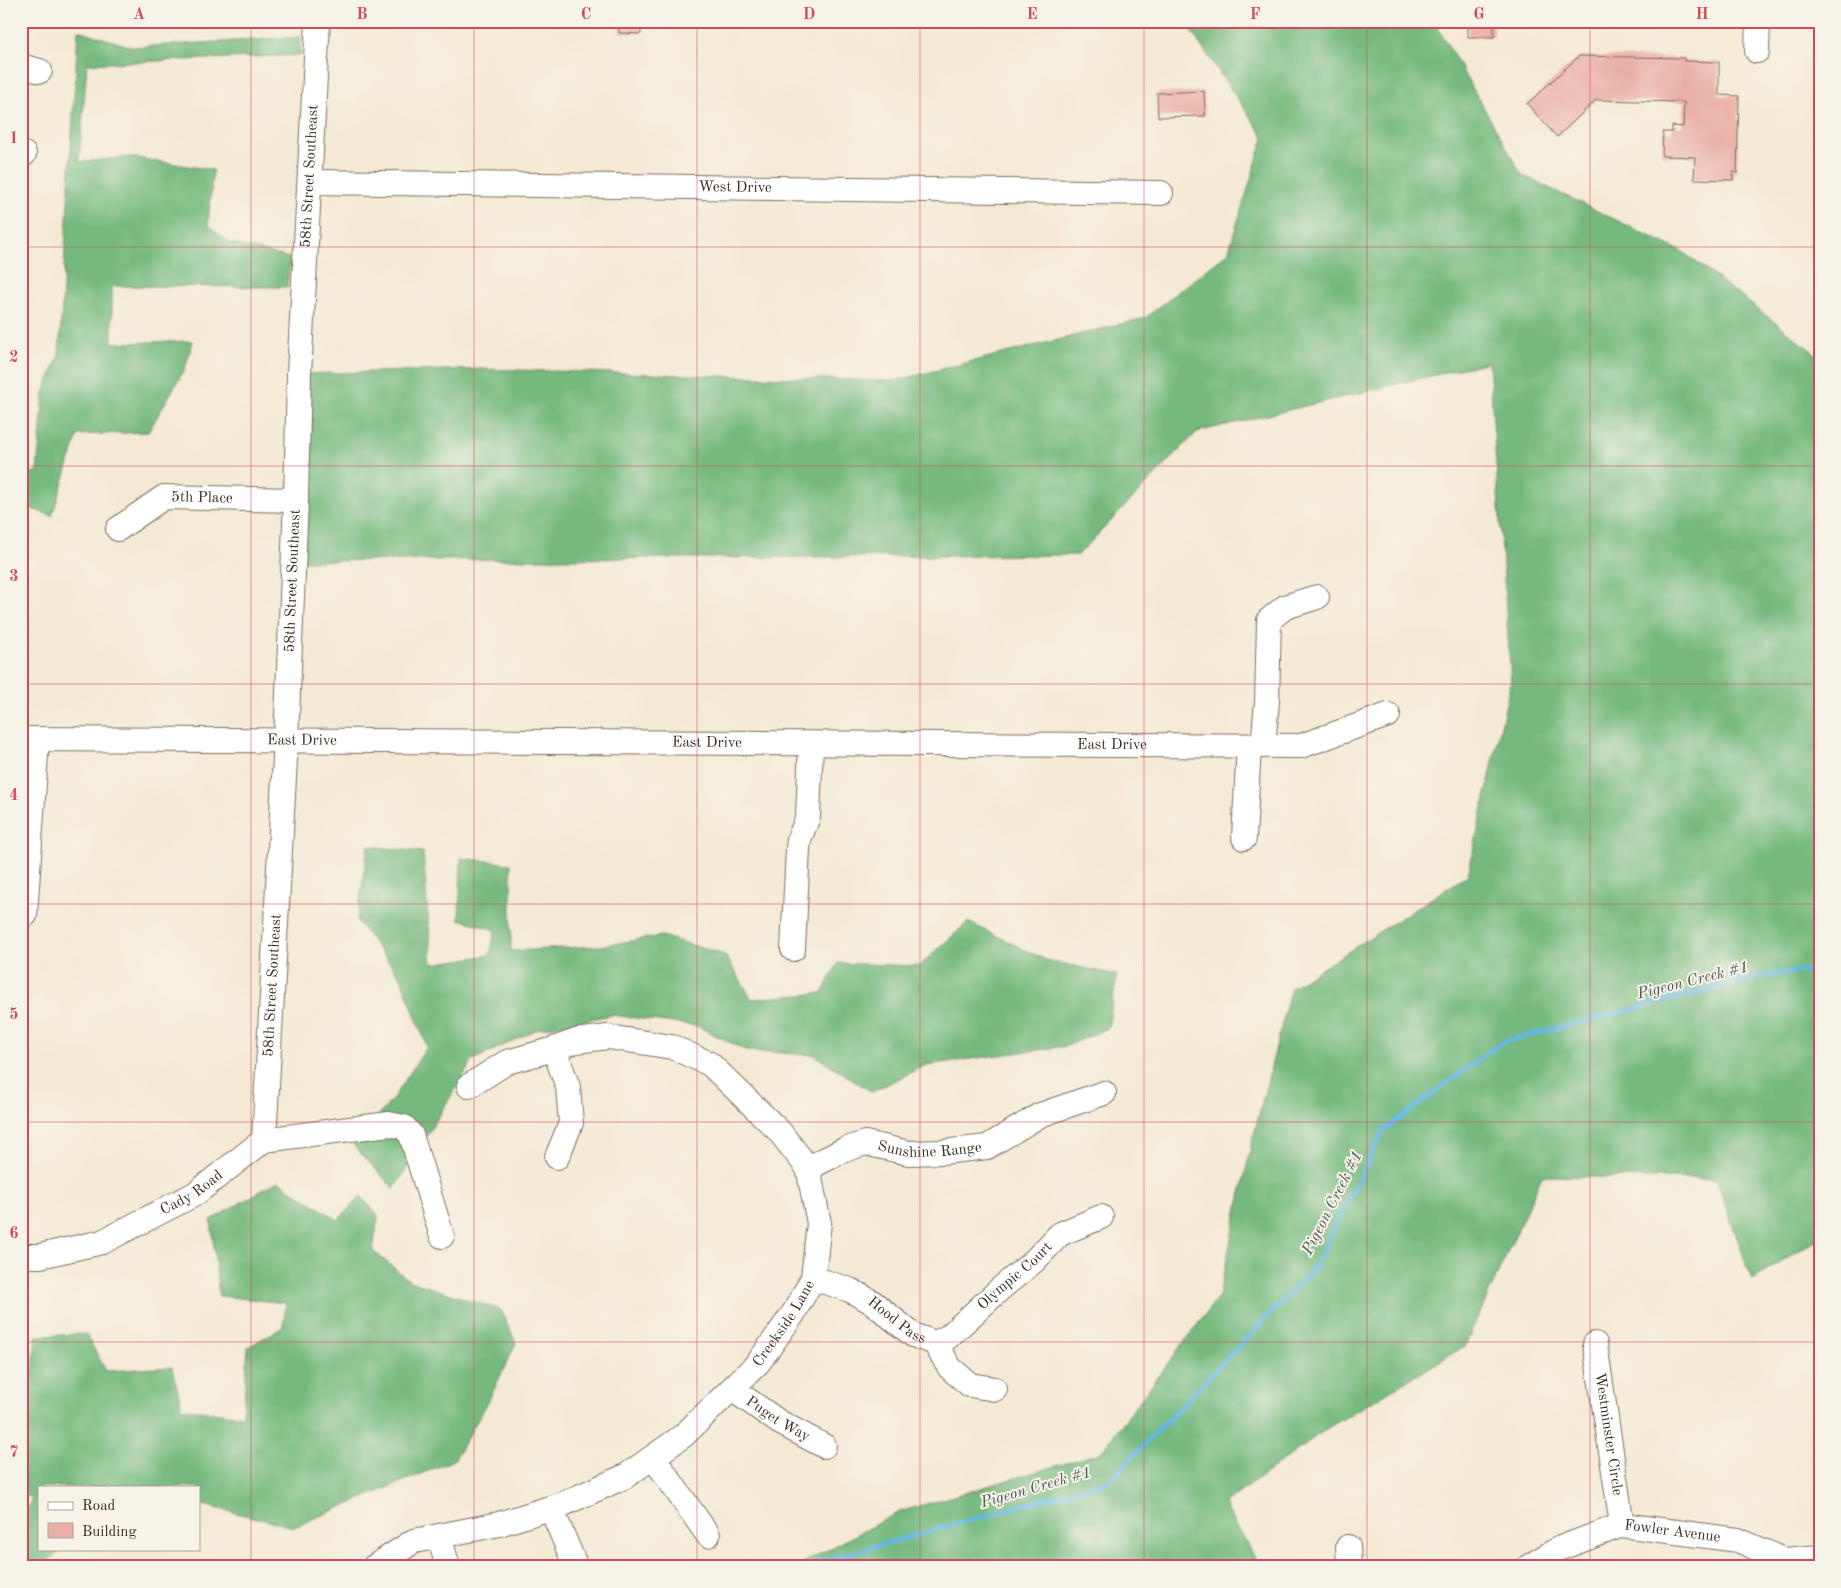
<svg xmlns="http://www.w3.org/2000/svg" width="1841" height="1588" font-family="'Old Standard TT',serif">
	<style>
		.forest { fill: #74b97e; stroke: #58724e }
		.lines { fill: none; stroke-linecap: round; stroke-linejoin: round }
		.stream { stroke: #63b8e0; stroke-width: 5 }
		.building { fill: #eab0a7 }
		.minor-casing { stroke: #7c6d5e; stroke-width: 26 }
		.minor { stroke: #fff; stroke-width: 24 }
		.grid { fill: none; stroke: #d1495b; stroke-width: 1; stroke-opacity: 0.55 }
		.labels { text-anchor: middle; dominant-baseline: central; stroke-width: 4; stroke-linejoin: round; paint-order: stroke }
		.street-label { font-size: 15px; fill: #3b2a1e; stroke: #f7f3e8 }
		.water-label { font-size: 16px; font-style: italic; fill: #475558; stroke: #f7f3e8 }
		.neatline { fill: none; stroke: #d1495b; stroke-width: 2 }
		.grid-label { font-size: 16px; text-anchor: middle; font-weight: bold; fill: #d1495b }
	</style>
	<rect width="100%" height="100%" fill="#f7f3e8"/>
	<filter id="ink" filterUnits="userSpaceOnUse"><feTurbulence type="fractalNoise" baseFrequency=".02" numOctaves="2"/><feDisplacementMap in="SourceGraphic" scale="10" xChannelSelector="R" yChannelSelector="G"/><feConvolveMatrix kernelMatrix="1 2 1 2 8 2 1 2 1" color-interpolation-filters="sRGB"/></filter>
	<filter id="wash" filterUnits="userSpaceOnUse"><feTurbulence type="fractalNoise" baseFrequency=".0096" numOctaves="4" result="noise"/><feDisplacementMap in="SourceGraphic" scale="20" xChannelSelector="R" yChannelSelector="G"/><feGaussianBlur stdDeviation="1.12" result="paint"/><feColorMatrix in="noise" values="0 0 0 0 0 0 0 0 0 0 0 0 0 0 0 0 0 1.4 0 .05"/><feComposite in="paint" operator="in"/></filter>
	<g filter="url(#wash)">
		<rect width="100%" height="100%" fill="#f4e9d4"/>
		<path class="forest" d="M1184 21H1434L1522 175 1683 252 1820 357V1238L1752 1280 1716 1179 1542 1176 1465 1346 1329 1427 1224 1504 1261 1567H795L899 1512 1100 1453 1219 1296 1251 1146 1291 988 1468 875 1511 681 1489 362 1197 432 1078 555 293 561 299 374 483 369 894 381 1145 318 1228 253 1264 137Z
			M78 30 132 47 301 37 300 55 87 64 79 162 131 157 213 170 208 225 230 243 290 258 287 287 112 286V343L193 341 185 369 148 432 78 435 52 516 21 505V474L37 472 44 393 59 355Z
			M368 846 423 852 432 964 490 955 495 930 459 919 461 858 511 864V951L599 946 662 936 725 955 752 999 822 993 838 963 919 966 968 922 1046 960 1117 975 1108 1028 1067 1046 926 1065 872 1092 815 1055 747 1051 697 1026 612 1015 538 1029 473 1060 394 1189 353 1145 392 1100 427 1047 401 978 357 921Z
			M278 1181 338 1220 361 1196 378 1216 373 1251 410 1281 501 1310 516 1343 487 1404 454 1460 294 1527 199 1504V1487H125L107 1483 104 1487H39V1549H64L39 1567H21V1529L32 1497 21 1495V1378H32L36 1336 86 1334 106 1371 172 1367 182 1408 243 1416 248 1347 283 1327 286 1303 219 1296 211 1220Z"/>
		<g class="lines">
			<path class="stream" d="M802 1567 1109 1481 1315 1267 1383 1131 1502 1042 1760 977 1820 968"/>
		</g>
		<g id="blocks">
			<path class="building" d="M619 21H641V34L619 33Z
				M1468 21H1494V37H1468Z
				M1579 56 1684 58V61L1719 62V95L1739 96 1737 173 1733 172V180L1694 179 1695 157 1662 156 1663 132H1672V126L1683 127 1684 102 1596 100 1557 137 1527 104Z
				M1204 91 1205 116 1158 117 1157 93Z"/>
		</g>
	</g>
	<g filter="url(#ink)">
		<use href="#blocks" fill-opacity="0" stroke="#7c6d5e" stroke-width="1"/>
		<g class="lines">
			<g class="minor-casing">
				<g id="minor">
					<path d="M1757 51 1758 21"/>
					<path d="M21 66 40 71"/>
					<path d="M21 154H24"/>
					<path id="s1" d="M310 182 1161 193"/>
					<path id="s2" d="M118 529 164 497 296 500"/>
					<path id="s3" d="M21 739 1301 746 1388 715"/>
					<path d="M1263 746 1267 702 1269 620 1285 607 1317 597"/>
					<path d="M1244 838 1249 746"/>
					<path d="M25 915 37 740"/>
					<path d="M793 949 798 849 799 839 808 817 811 744"/>
					<path d="M469 1086 507 1062 554 1049"/>
					<path id="s4" d="M264 1140 286 741 296 500 299 374 318 21"/>
					<path id="s5" d="M808 1168 844 1150 865 1143 909 1153 942 1152 987 1147 1040 1115 1104 1093"/>
					<path id="s6" d="M21 1256H40L102 1242 195 1194 264 1140 389 1124 404 1127 411 1135 442 1236"/>
					<path id="s7" d="M813 1278 850 1290 872 1302 913 1335 935 1343 950 1368 970 1385 995 1389"/>
					<path id="s8" d="M935 1343 948 1337 1000 1289 1034 1261 1060 1234 1101 1217"/>
					<path id="s9" d="M1595 1344 1622 1525"/>
					<path id="s10" d="M732 1389 779 1422 824 1446"/>
					<path d="M653 1457 708 1535"/>
					<path d="M551 1508 576 1567"/>
					<path d="M439 1536 448 1567"/>
					<path d="M1348 1547 1349 1567"/>
					<path id="s11" d="M374 1567 414 1541 499 1524 563 1504 626 1476 684 1435 758 1363 793 1314 813 1278 819 1223 808 1168 779 1131 710 1064 672 1047 608 1037 576 1041 554 1049 568 1087 571 1123 557 1157"/>
					<path id="s12" d="M1528 1567 1558 1549 1622 1525 1738 1540 1784 1560 1820 1557"/>
				</g>
			</g>
			<use href="#minor" class="minor"/>
		</g>
	</g>
	<path class="grid" d="M251 21V1567M474 21V1567M697 21V1567M920 21V1567M1144 21V1567M1367 21V1567M1590 21V1567M21 247H1820M21 466H1820M21 684H1820M21 904H1820M21 1122H1820M21 1342H1820"/>
	<g class="labels">
		<g class="street-label">
			<text stroke="none"><textPath href="#s4" startOffset="965">58th Street Southeast</textPath></text>
			<text stroke="none"><textPath href="#s1" startOffset="425">West Drive</textPath></text>
			<text stroke="none"><textPath href="#s2" startOffset="94">5th Place</textPath></text>
			<text stroke="none"><textPath href="#s4" startOffset="560">58th Street Southeast</textPath></text>
			<text stroke="none"><textPath href="#s3" startOffset="281">East Drive</textPath></text>
			<text stroke="none"><textPath href="#s3" startOffset="686">East Drive</textPath></text>
			<text stroke="none"><textPath href="#s3" startOffset="1091">East Drive</textPath></text>
			<text stroke="none"><textPath href="#s4" startOffset="155">58th Street Southeast</textPath></text>
			<text stroke="none"><textPath href="#s5" startOffset="128">Sunshine Range</textPath></text>
			<text stroke="none"><textPath href="#s6" startOffset="185">Cady Road</textPath></text>
			<text stroke="none"><textPath href="#s8" startOffset="105">Olympic Court</textPath></text>
			<text stroke="none"><textPath href="#s7" startOffset="95">Hood Pass</textPath></text>
			<text stroke="none"><textPath href="#s11" startOffset="492">Creekside Lane</textPath></text>
			<text stroke="none"><textPath href="#s10" startOffset="55">Puget Way</textPath></text>
			<text stroke="none"><textPath href="#s9" startOffset="91">Westminster Circle</textPath></text>
			<text stroke="none"><textPath href="#s12" startOffset="154">Fowler Avenue</textPath></text>
		</g>
		<g class="water-label">
			<text transform="translate(1693 981) rotate(-14)">Pigeon Creek #1</text>
			<text transform="translate(1333 1203) rotate(-63)">Pigeon Creek #1</text>
			<text transform="translate(1036 1488) rotate(-16)">Pigeon Creek #1</text>
		</g>
	</g>
	<rect width="1841" height="1588" fill="none" stroke="#f7f3e8" stroke-width="55"/>
	<rect x="38" y="1486" width="162" height="65" fill="#f7f3e8" stroke="#aca397"/>
	<rect x="48" y="1502" width="25" height="8" fill="#ffffff" stroke="#aca397"/>
	<text x="82" y="1510" font-size="15" fill="#3b2a1e">Road</text>
	<rect x="48" y="1523" width="25" height="15" fill="#eab0a7" stroke="#aca397"/>
	<text x="82" y="1536" font-size="15" fill="#3b2a1e">Building</text>
	<rect x="28" y="28" width="1786" height="1532" class="neatline"/>
	<g class="grid-label">
		<text x="139" y="19">A</text>
		<text x="362" y="19">B</text>
		<text x="586" y="19">C</text>
		<text x="809" y="19">D</text>
		<text x="1032" y="19">E</text>
		<text x="1255" y="19">F</text>
		<text x="1479" y="19">G</text>
		<text x="1702" y="19">H</text>
		<text x="14" y="143">1</text>
		<text x="14" y="362">2</text>
		<text x="14" y="581">3</text>
		<text x="14" y="800">4</text>
		<text x="14" y="1019">5</text>
		<text x="14" y="1238">6</text>
		<text x="14" y="1457">7</text>
	</g>
</svg>
